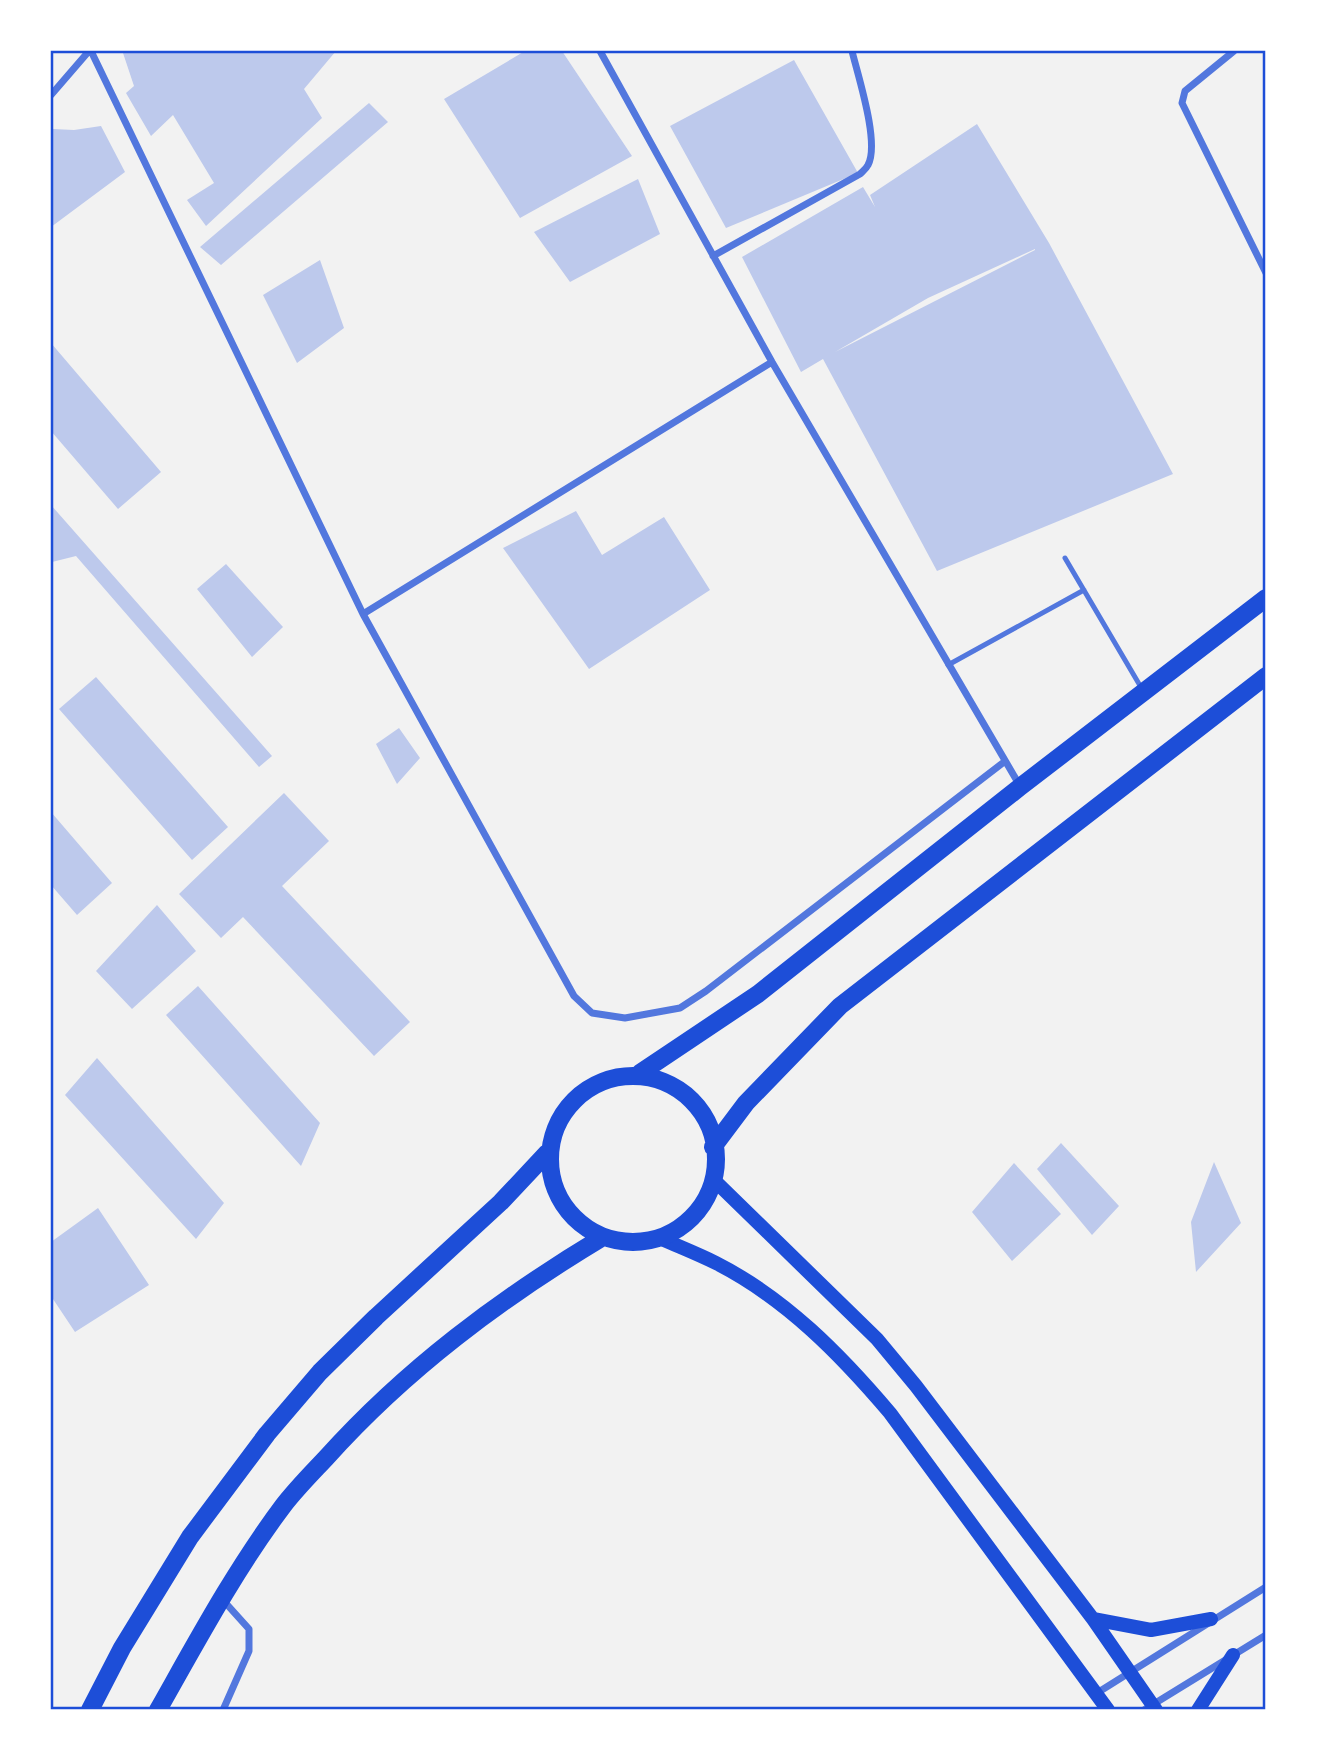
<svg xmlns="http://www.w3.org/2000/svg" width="1317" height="1761" font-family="Montserrat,sans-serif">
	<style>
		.building { fill: #bdc9ec; fill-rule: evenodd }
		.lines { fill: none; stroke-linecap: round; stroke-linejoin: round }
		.service { stroke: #5277de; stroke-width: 5 }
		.minor { stroke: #5277de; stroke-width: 7 }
		.secondary { stroke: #1d4ed8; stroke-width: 14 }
		.primary { stroke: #1d4ed8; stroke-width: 18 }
		.neatline { fill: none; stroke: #1d4ed8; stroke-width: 2.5 }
	</style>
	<rect width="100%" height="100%" fill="#f2f2f2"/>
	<path class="building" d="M126 51H336L304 89 322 118 206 226 187 200 214 183 173 115 151 136 126 93 134 86 123 53Z
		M525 51H562L632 156 520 218 444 99Z
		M794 60 858 173 726 228 670 126Z
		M369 103 388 122 221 265 200 247Z
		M977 124 1049 243 1173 474 937 571 823 359 801 372 742 257 863 187 875 207 870 195ZM1035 249V250L835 352 928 298Z
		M101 126 125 172 51 227V131L53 129 74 130Z
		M638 179 660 234 570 282 534 232Z
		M320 260 344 328 297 363 263 295Z
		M51 343 161 472 118 509 51 431Z
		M51 505 272 756 259 767 76 556 52 562 51 560Z
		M576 511 602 555 664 517 710 590 589 669 503 548Z
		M226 564 283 627 252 657 197 589Z
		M96 677 228 827 192 860 59 709Z
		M399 728 420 758 397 784 376 744Z
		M284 793 329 841 282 886 410 1022 374 1056 243 917 221 938 179 894Z
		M51 812 112 883 77 915 51 885Z
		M157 905 196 951 132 1009 96 971Z
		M198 986 320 1123 301 1166 166 1015Z
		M97 1058 224 1203 196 1239 65 1095Z
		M1061 1143 1119 1206 1092 1235 1037 1169Z
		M1214 1162 1241 1223 1196 1272 1191 1222Z
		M1014 1163 1061 1214 1012 1261 972 1212Z
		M98 1208 149 1285 75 1332 51 1296V1242Z"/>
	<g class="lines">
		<path class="service" d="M1065 558 1142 689
			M948 665 1084 590"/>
		<path class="minor" d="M91 51 363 614 574 996 592 1013 625 1018 680 1008 706 991 1004 762
			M600 51 772 362 1020 786
			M1234 51 1185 91 1182 103 1266 273
			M51 95 89 51
			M713 256 860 174C863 171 866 169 868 165 880 143 858 76 852 51
			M363 614 772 362
			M222 1599 249 1629V1651L223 1710
			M1097 1693 1266 1587
			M1144 1710 1266 1635"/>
		<path class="secondary" d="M714 1180 877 1339 916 1386 1093 1619 1156 1710
			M662 1239C680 1247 698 1254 716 1263 785 1298 840 1354 890 1413L1108 1710
			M1093 1619 1151 1630 1211 1619
			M1198 1710 1233 1655"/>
		<path class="primary" d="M640 1073 758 994 1020 787 1266 598
			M550 1159a83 83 0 1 1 166 0a83 83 0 1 1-166 0Z
			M713 1147 746 1103 840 1006 1266 676
			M90 1710 122 1648 190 1537 267 1434 320 1372 376 1317 501 1202 547 1153
			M158 1710C197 1641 235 1570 283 1506 296 1489 311 1474 326 1458 406 1369 500 1299 603 1237"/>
	</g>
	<rect width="1317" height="1761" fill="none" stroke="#ffffff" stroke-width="105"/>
	<rect x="52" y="52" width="1212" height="1656" class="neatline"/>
</svg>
